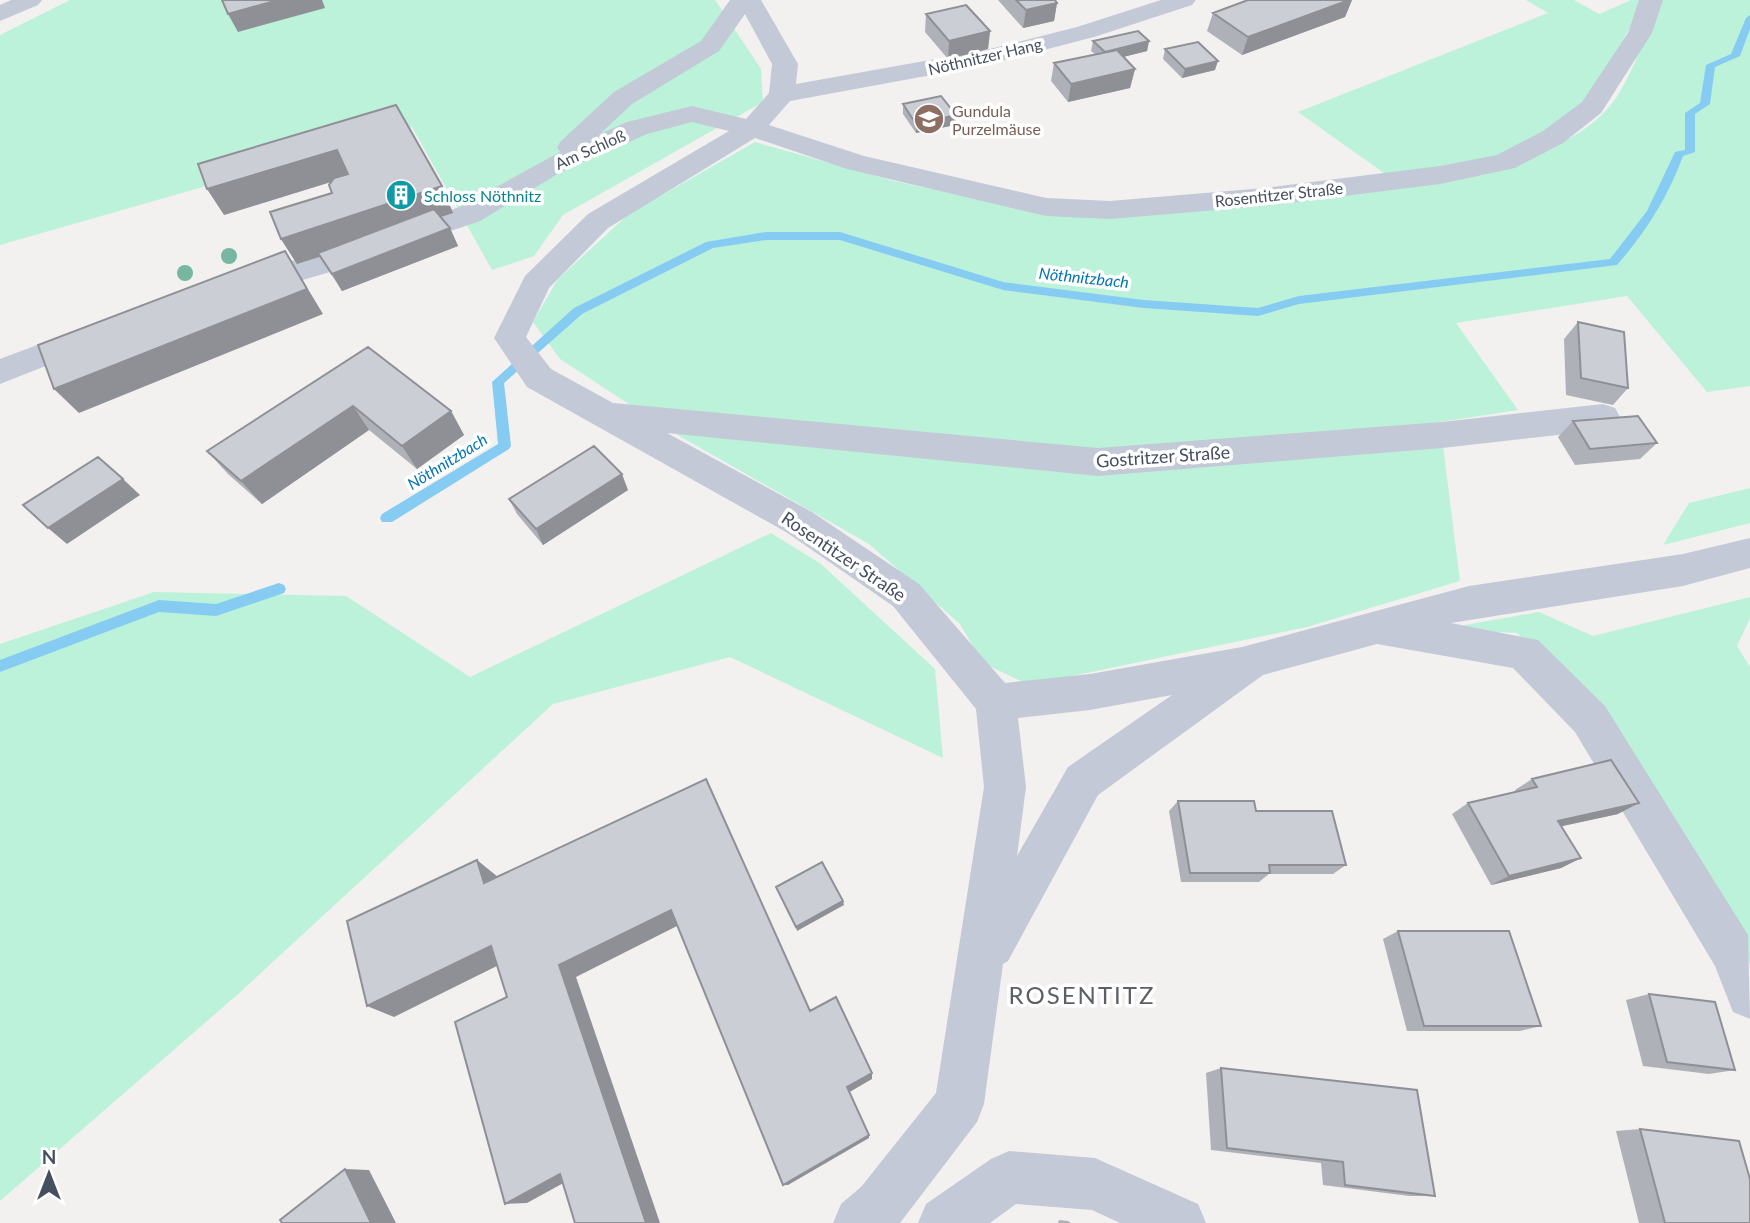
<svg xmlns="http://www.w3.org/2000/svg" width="1750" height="1223" font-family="Lato,sans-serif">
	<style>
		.green { fill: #bcf2da }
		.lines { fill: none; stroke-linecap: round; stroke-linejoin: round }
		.stream { fill: #86cbf2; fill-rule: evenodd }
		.minor { fill: #c3c9d6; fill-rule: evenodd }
		.tree { fill: #77b6a0 }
		.wall { fill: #afb1b8 }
		.shaded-wall { fill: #8f9096 }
		.building { fill: #ccced6; stroke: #8f9096; stroke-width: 2 }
		.labels { text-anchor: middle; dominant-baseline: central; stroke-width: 7; stroke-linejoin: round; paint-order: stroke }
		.far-street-label { font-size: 16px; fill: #464f5f; stroke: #fff }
		.far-education-label { font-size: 16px; fill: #785e54; stroke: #fff; text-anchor: start }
		.far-culture-label { font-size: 16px; fill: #0d838f; stroke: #fff; text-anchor: start }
		.far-water-label { font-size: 16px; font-style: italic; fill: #0374b6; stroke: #fff }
		.street-label { font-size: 18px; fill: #464f5f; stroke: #fff }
		.near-quarter-label { font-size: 24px; letter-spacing: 2px; fill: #5c5f65; stroke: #fff }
	</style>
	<rect width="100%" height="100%" fill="#f3f0f0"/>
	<path class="green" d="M70 0H715L761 69 763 102 563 215 534 256 492 270 412 127 0 245V35Z
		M1526 0H1574L1599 14 1631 0H1642C1609 78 1570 138 1483 160 1452 168 1419 170 1388 176L1298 112 1548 13Z
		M1661 0H1750V386L1707 392 1627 296 1456 323 1518 410 1440 422 1460 581 1307 627 1029 685 983 663 960 624 869 544 667 429 560 359 533 322 558 279 629 214 755 142 890 180 1049 215 1505 169C1540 153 1584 137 1610 106 1629 84 1649 28 1661 0Z
		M1750 488V523L1663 545 1689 503Z
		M771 533 821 564 935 669 943 758 730 657 553 704 237 995 0 1201V644L154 592 346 596 470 677Z
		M1750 597V618L1737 646 1750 667V964L1608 724 1517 633 1442 629 1539 612 1593 636Z"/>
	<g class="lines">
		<path class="stream" d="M1750 15V29L1740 56 1715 67 1710 104 1695 114V152L1683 156C1668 197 1646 232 1617 265L1299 304 1258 316 1144 308 1003 290 840 240H766L713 248 582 314 504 383 511 446 509 449 392 522H382L380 518 382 514 498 444 492 382 574 308 706 242 766 232H840L1003 282 1144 300 1258 308 1299 296 1610 259 1647 211 1675 152 1685 150V113L1700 103 1706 65 1731 54 1746 18Z
			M279 583 284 585 286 589 284 593 216 616 159 612 0 672V660L159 600 216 604Z"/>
		<path class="minor" d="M11 0H42L38 5 0 21V5Z
			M730 0H761L798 64 796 84 986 50 1077 27 1161 0H1196L1192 5 1094 37 986 65 790 101 769 125 864 156 1046 198 1110 201 1264 188 1440 166 1497 155 1543 131 1582 102 1628 33 1639 0H1663L1652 33 1601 113 1563 143 1515 168 1440 184 1264 206 1110 219 1046 216 847 169 755 138 608 228 549 288 526 337 551 369 613 403 1098 448 1442 422 1603 404 1615 408 1620 417 1615 426 1603 430 1442 448 1098 476 667 433 812 512 919 584 1005 683 1090 674 1242 647 1469 586 1683 554 1750 538V568L1683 586 1451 623 1538 640 1605 706 1748 935 1750 1019 1733 1012 1715 966 1575 732 1513 668 1377 644 1263 675 1098 795 1008 961 1003 964 984 1104 977 1122 900 1223H833L841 1204 861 1187 936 1093 984 787 976 709 893 606 786 532 527 387 494 338 525 276 588 214 729 131 692 122 647 134 561 172 480 221 327 273 247 296 236 293 232 286 236 279 460 207 560 152 557 147 561 141 614 92 701 41ZM745 14 772 64 769 93 746 119 692 106 627 122 600 134 632 104 719 51ZM1172 695 1068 767 1017 856 1026 787 1018 718 1090 710Z
			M90 325 101 328 106 336 101 344 0 384V359Z
			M1009 1151 1095 1158 1198 1204 1206 1223H1120L1092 1210 1016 1204 990 1223H918L926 1204 991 1159Z"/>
	</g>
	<g class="tree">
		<circle cx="229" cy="256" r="8"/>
		<circle cx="185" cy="273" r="8"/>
	</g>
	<path class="wall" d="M998 0H1055L1057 3 1054 21 1023 28Z
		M1248 0H1352L1345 17 1242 55 1207 31 1213 13Z
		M926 14 990 31 988 49 948 59 925 32Z
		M1093 41H1149L1147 51 1123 57 1135 69 1130 88 1068 102 1051 81 1054 63 1095 54 1091 51Z
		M1165 49 1215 70 1182 78 1163 59Z
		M903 104 955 125 916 133 903 114Z
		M396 105 453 213 440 217 450 228 458 246 342 291 320 257 297 264 281 239 332 193 331 182 224 215Z
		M1578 322 1628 388 1613 405 1566 395 1564 339Z
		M368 347 451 411 464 435 417 469 369 430 262 504 228 474 207 451Z
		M1573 421 1657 443 1640 459 1575 465 1558 437Z
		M628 490 543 545 517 514 509 499Z
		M1532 779 1618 814 1561 826 1581 858 1561 868 1491 885 1452 814 1468 803 1516 792 1515 790Z
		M1178 801 1256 811 1346 865 1333 874H1269L1259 882H1181L1169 811Z
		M1398 931 1541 1026 1520 1031H1407L1383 939Z
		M1649 994 1735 1070 1709 1074 1643 1066 1626 1000Z
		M1221 1068 1435 1196H1409L1323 1185 1321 1163 1211 1150 1206 1073Z
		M1640 1129 1750 1223H1639L1616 1131Z
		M1059 1220 1068 1221 1071 1223H1058Z"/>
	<path class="shaded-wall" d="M278 0H322L325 8 238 32 228 14Z
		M1349 0H1352L1345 17 1242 55 1248 37Z
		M1057 3 1054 21 1023 28 1026 10Z
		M990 31 988 49 948 59 949 41Z
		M1149 41 1147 51 1103 62 1105 53Z
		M1218 61 1215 70 1182 78 1185 69Z
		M1135 69 1130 88 1068 102 1071 84Z
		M956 115 955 125 916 133V124Z
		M337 150 350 176 224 215 207 189Z
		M442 186 453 213 297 264 281 239Z
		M450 228 458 246 342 291 332 274Z
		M285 251 323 314 79 413 54 389Z
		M353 406 369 430 262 504 241 481Z
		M451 411 464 435 417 469 402 446Z
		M622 474 628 490 543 545 536 529Z
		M123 479 140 495 67 544 48 528Z
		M1639 803 1618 814 1540 831 1558 821Z
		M1581 858 1561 868 1491 885 1509 876Z
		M477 860 498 877 484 883Z
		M843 901 844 905 797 931 796 927Z
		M671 910 681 924 576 977 660 1223H646L559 965Z
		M491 946 511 959 394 1017 367 1006Z
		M872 1073V1079L848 1093 847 1087Z
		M869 1135V1138L788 1185H783Z
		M345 1169 369 1170 396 1223H371Z
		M560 1174 578 1175 527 1203 505 1204Z"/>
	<path class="building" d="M222 0H278L228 14Z
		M1016 0H1055L1057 3 1026 10Z
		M1248 0H1349L1248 37 1213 13Z
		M966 5 990 31 949 41 926 14Z
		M1138 31 1149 41 1105 52 1093 41Z
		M1198 42 1218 61 1185 69 1165 49Z
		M1117 50 1135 69 1071 84 1054 63Z
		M941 96 956 115 916 124 903 104Z
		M396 105 442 186 281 239 270 212 332 193 329 185 334 178 348 174 337 150 207 189 198 164Z
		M434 209 450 228 332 274 318 253Z
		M285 251 307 289 54 389 38 345Z
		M1578 322 1624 332 1628 388 1581 378Z
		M368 347 451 411 402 446 353 406 241 481 207 451Z
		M1638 416 1657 443 1590 449 1573 421Z
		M594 446 622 474 536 529 509 499Z
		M98 457 123 479 48 528 23 505Z
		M1611 760 1639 803 1558 821 1581 858 1509 876 1468 803 1537 787 1532 779Z
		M706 779 810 1011 836 997 872 1073 847 1087 869 1135 783 1185 671 910 559 965 646 1223H575L560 1174 505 1204 455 1022 507 997 491 946 367 1006 347 921 477 860 484 883Z
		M1178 801H1254L1256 811H1332L1346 865H1269L1270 873H1190Z
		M822 862 843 901 796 927 776 887Z
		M1398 931H1509L1541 1026H1424Z
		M1649 994 1715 1002 1735 1070 1667 1062Z
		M1221 1068 1417 1090 1435 1196 1345 1185 1343 1162 1227 1148Z
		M1640 1129 1739 1141 1750 1179V1223H1665Z
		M345 1169 371 1223H282L280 1220Z"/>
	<defs>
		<g id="school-disc" transform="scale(1.575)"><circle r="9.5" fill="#8d6e63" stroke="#fff"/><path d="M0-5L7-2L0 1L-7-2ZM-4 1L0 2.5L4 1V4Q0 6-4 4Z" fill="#fff"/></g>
		<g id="building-disc" transform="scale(1.575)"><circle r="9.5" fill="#0f9aa8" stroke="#fff"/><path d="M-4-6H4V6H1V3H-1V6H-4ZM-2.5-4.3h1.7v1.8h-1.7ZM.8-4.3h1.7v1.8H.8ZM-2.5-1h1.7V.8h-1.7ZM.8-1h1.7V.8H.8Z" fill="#fff"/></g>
	</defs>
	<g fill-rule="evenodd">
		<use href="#school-disc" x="929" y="119"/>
		<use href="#building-disc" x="401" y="195"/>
	</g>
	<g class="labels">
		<g class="far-street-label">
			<text transform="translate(985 56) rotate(-13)">Nöthnitzer Hang</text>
			<text transform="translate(590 149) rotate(-24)">Am Schloß</text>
			<text transform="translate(1279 194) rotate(-6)">Rosentitzer Straße</text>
		</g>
		<g class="far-education-label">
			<text x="952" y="110">Gundula<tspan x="952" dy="18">Purzelmäuse</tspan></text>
		</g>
		<g class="far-culture-label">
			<text x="424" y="195">Schloss Nöthnitz</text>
		</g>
		<g class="far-water-label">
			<text transform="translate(1084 277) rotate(6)">Nöthnitzbach</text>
			<text transform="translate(447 461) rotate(-32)">Nöthnitzbach</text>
		</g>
		<g class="street-label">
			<text transform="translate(1163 456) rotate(-4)">Gostritzer Straße</text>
			<text transform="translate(844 556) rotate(34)">Rosentitzer Straße</text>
		</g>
		<g class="near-quarter-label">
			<text x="1082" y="994">ROSENTITZ</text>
		</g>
	</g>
	<g transform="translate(49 1174)" stroke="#ffffff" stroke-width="5" paint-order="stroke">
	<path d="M0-5L12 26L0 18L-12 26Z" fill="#464f5f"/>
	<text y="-10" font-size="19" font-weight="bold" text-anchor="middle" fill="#464f5f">N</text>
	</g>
</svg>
